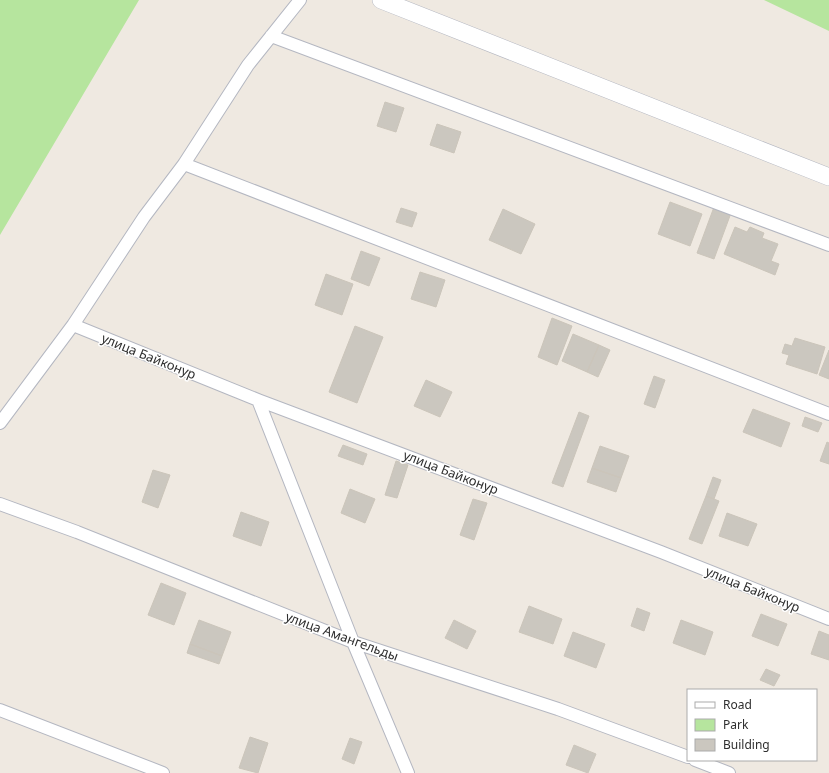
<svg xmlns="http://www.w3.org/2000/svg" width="829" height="773" font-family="'Noto Sans',sans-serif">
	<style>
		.green { fill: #b6e59e }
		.building { fill: #cbc7bf; stroke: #cbc5ba }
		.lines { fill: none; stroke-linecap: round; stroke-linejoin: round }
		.street-casing { stroke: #b4b7c1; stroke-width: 14 }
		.secondary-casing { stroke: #b4b7c1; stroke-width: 18 }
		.street { stroke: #fff; stroke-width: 12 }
		.secondary { stroke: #fff; stroke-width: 17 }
		.labels { text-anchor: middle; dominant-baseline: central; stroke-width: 3; stroke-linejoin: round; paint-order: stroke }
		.street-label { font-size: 13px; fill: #2e2e2e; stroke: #fff }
	</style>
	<rect width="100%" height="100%" fill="#efe9e1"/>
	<path class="green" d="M0 0H139L0 235Z
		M764 0H829V31Z"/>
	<path class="building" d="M385 102 404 108 396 132 377 126Z
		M437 124 461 132 454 153 430 145Z
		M670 202 702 214 690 246 658 234Z
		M714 207 731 213 714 259 697 253Z
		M401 208 417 213 412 227 396 222Z
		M503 209 535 224 521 254 489 240Z
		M735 227 747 232 750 227 764 233 762 238 778 244 771 261 779 264 775 275 724 254Z
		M361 251 380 258 369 286 351 279Z
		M420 272 445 280 436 307 411 299Z
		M326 274 353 284 342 315 315 305Z
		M552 318 572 326 557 365 538 357Z
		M355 326 383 337 357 403 329 392Z
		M573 334 599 345 587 372 562 361Z
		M795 338 825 347 817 374 786 364 789 355 782 353 785 344 792 346Z
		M599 345 610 350 598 377 587 372Z
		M829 350V379L819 375Z
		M654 376 665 380 655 408 644 404Z
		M426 380 452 392 440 417 414 406Z
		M753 409 790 423 781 447 743 432Z
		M579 412 589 416 563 487 552 483Z
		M805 417 822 423 818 432 802 426Z
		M827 442 829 443V464L820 461Z
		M343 445 367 454 363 465 338 456Z
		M600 446 629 456 621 478 592 468Z
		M396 461 408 465 397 498 385 495Z
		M592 468 621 478 616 492 587 482Z
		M153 470 170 475 158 508 142 502Z
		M713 477 721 480 714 499 706 496Z
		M350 489 375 499 365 523 341 513Z
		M706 496 719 501 702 544 689 539Z
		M473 499 487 503 474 540 460 535Z
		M241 512 269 522 261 546 233 536Z
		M727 513 757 524 748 546 719 536Z
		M161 583 186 593 174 625 148 615Z
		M529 606 562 619 553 644 519 632Z
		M637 608 650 613 644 631 631 626Z
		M761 614 787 624 778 646 752 636Z
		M199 620 231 632 222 656 190 644Z
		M454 620 476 631 467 649 445 638Z
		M681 620 713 632 705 655 673 643Z
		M819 631 829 635V660L811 654Z
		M573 632 605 644 596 668 564 656Z
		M190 644 222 656 219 664 187 653Z
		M766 669 780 675 774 686 760 680Z
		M250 737 268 743 258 773 239 768Z
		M350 738 362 742 354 764 342 759Z
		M574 745 596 754 588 773 566 765Z"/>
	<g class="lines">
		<g class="street-casing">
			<path id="street" d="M271 36 829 245
				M184 164 829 414
				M73 325 258 400 661 552 829 619
				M258 400 353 642 408 773
				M0 423 73 325 144 217 184 164 248 65 300 0
				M0 504 77 532 353 642 558 709 688 757
				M0 710 163 773
				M695 760 729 773"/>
		</g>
		<g class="secondary-casing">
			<path id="secondary" d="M381 0 829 177"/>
		</g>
		<use href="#street" class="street"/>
		<use href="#secondary" class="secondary"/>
	</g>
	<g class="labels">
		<g class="street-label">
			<text transform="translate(149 356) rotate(22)">улица Байконур</text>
			<text transform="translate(451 472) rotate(21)">улица Байконур</text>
			<text transform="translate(753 589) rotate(22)">улица Байконур</text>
			<text transform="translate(342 636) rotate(20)">улица Амангельды</text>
		</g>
	</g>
	<rect x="687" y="689" width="130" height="72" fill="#ffffff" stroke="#ababab"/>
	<rect x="695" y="702" width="20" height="6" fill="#ffffff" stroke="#ababab"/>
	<text x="723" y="709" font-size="12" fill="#2e2e2e">Road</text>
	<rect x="695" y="719" width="20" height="12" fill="#b6e59e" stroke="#ababab"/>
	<text x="723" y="729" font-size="12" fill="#2e2e2e">Park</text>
	<rect x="695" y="739" width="20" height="12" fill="#cbc7bf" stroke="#ababab"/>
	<text x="723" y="749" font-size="12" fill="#2e2e2e">Building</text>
</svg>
